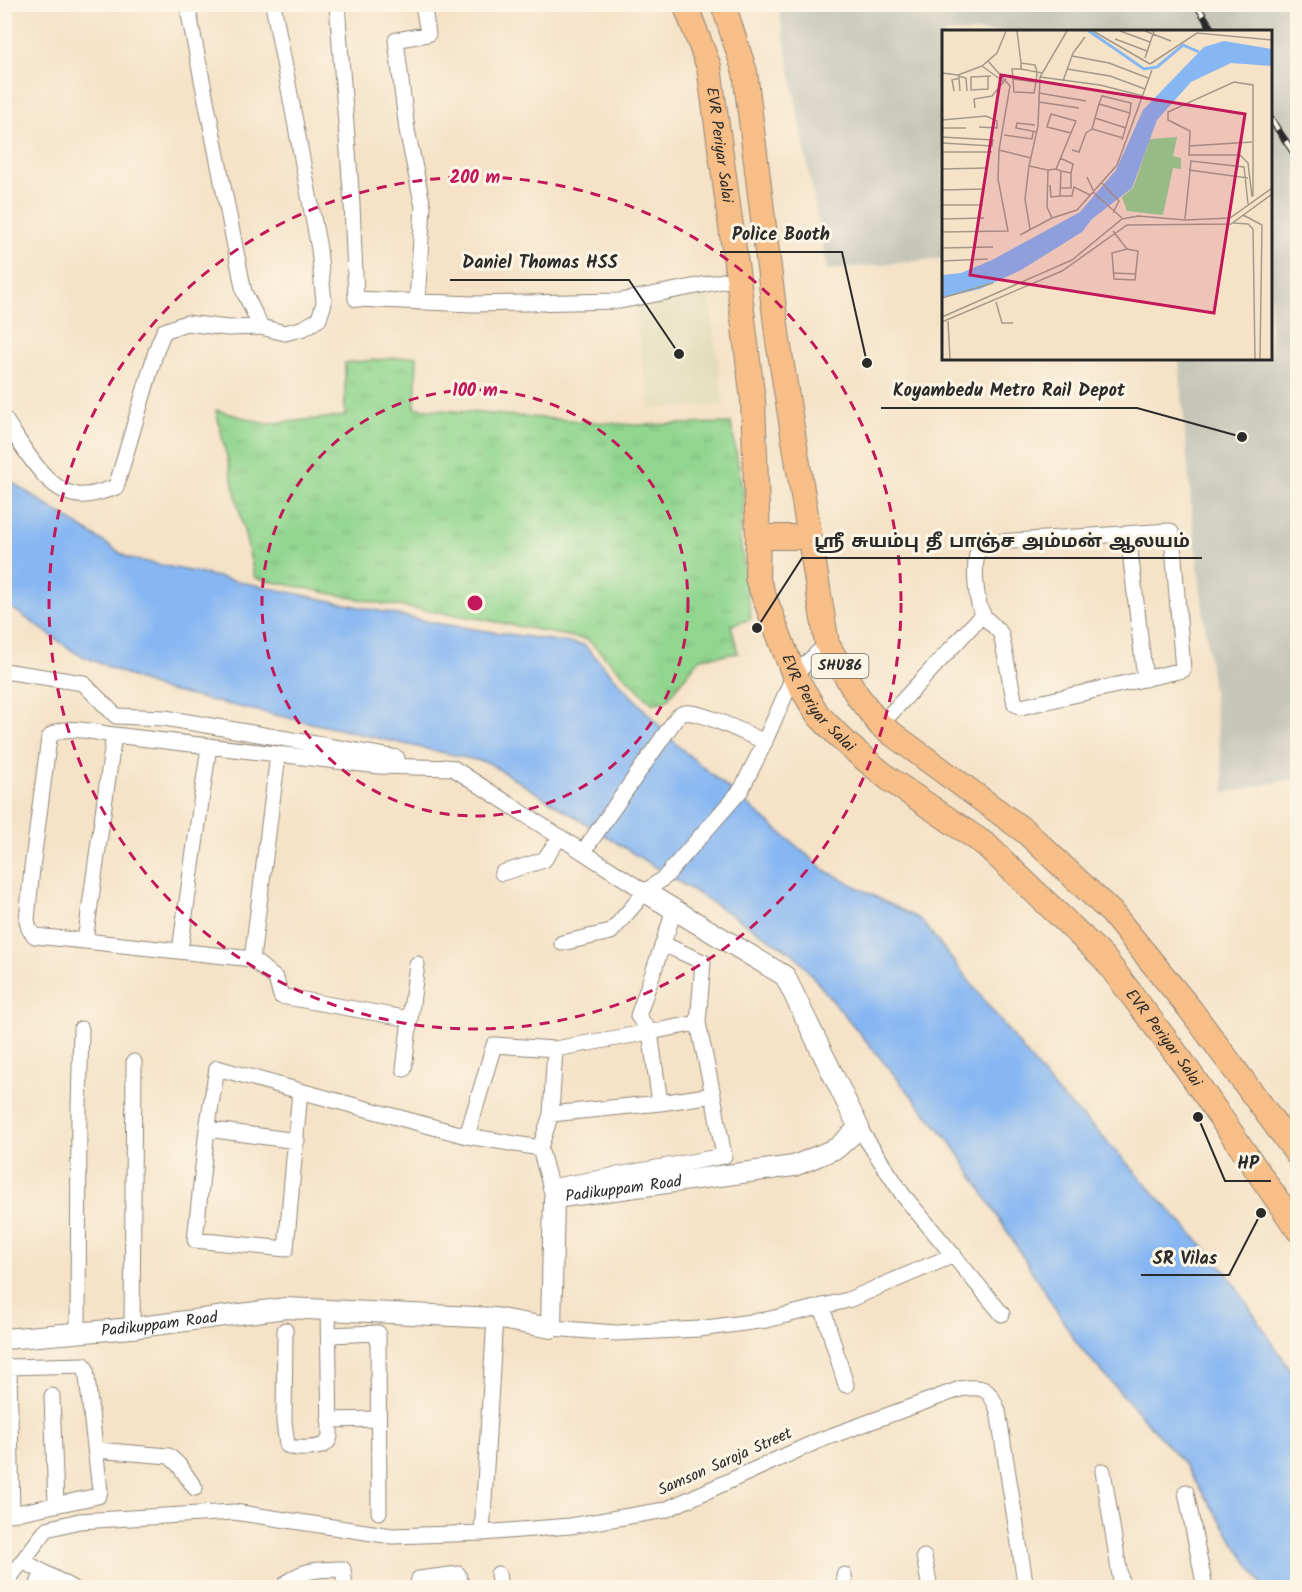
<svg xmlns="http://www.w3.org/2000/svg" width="1302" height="1592" font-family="Kalam,'Noto Sans Tamil',sans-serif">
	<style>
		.built { fill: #e2dcba }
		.industrial { fill: #c5c5b8 }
		.grass { fill: url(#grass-tufts); stroke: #5e805d; stroke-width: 1.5 }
		.water { fill: #87b7f2; stroke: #59718e; stroke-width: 1.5 }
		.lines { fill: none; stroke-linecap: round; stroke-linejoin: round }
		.minor-casing { stroke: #908679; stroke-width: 17 }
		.tertiary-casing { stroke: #908679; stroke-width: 22 }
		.primary-casing { stroke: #908679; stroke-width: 26 }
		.minor { stroke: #fff; stroke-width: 15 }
		.tertiary { stroke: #fff; stroke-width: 20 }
		.primary { stroke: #f7be87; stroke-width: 24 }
		.rail-casing { stroke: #2b2b2b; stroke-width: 7 }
		.rail { stroke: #fcf5e5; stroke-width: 4.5; stroke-dasharray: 14; stroke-linecap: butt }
		.ring { fill: none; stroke: #c2185b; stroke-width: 3; stroke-dasharray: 10 8 }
		.labels { text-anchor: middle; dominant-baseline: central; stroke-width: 6; stroke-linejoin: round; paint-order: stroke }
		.shield { fill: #fcf5e5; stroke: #6a6863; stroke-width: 1.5 }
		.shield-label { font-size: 15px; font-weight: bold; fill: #2b2b2b }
		.street-label { font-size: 16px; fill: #2b2b2b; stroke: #fcf5e5 }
		.inset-river { fill: none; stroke: #87b7f2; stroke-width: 3 }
		.inset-road { fill: none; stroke: #a49989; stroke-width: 1.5 }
		.view { fill: #c2185b; fill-opacity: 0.15; stroke: #c2185b; stroke-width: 3 }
		.inset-edge { fill: none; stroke: #2b2b2b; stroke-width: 3 }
		.centre { fill: #c2185b; stroke: #fcf5e5; stroke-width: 3 }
		.ring-label { font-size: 18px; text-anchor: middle; font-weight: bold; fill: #c2185b; stroke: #fcf5e5; stroke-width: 6; stroke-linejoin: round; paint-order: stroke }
		.leader { fill: none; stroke: #2b2b2b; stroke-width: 2 }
		.callout-dot { fill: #2b2b2b; stroke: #fcf5e5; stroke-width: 2 }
		.callout-label { font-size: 18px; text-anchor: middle; font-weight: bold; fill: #2b2b2b; stroke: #fcf5e5; stroke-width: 6; stroke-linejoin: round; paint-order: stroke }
	</style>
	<defs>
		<pattern id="grass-tufts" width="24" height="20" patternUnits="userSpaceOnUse" patternTransform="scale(1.5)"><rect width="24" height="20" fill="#91d68f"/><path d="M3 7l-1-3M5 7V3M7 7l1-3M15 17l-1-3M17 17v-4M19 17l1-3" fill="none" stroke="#7db87c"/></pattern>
	</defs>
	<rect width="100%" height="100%" fill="#fcf5e5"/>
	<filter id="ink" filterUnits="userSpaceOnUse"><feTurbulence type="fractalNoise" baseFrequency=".0167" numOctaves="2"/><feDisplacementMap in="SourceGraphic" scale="12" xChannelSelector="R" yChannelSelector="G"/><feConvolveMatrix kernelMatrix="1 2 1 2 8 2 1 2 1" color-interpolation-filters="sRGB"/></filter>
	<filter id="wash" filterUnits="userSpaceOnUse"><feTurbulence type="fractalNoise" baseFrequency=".008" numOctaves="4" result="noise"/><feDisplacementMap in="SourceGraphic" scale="24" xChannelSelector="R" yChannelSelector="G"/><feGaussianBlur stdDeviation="1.35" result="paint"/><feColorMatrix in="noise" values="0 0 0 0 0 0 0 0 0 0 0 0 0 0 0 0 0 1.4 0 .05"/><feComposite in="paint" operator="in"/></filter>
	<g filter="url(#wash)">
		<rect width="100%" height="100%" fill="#f5e2c7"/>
		<path class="built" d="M709 294 724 405 650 409 633 304Z"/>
		<path class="industrial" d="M778 5H1297V778L1225 793 1192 516 1179 359 1270 358V32H944L943 258 827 270Z"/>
		<path class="grass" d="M417 356 415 408 633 425 731 423 744 499 740 538 751 619 731 625 738 653 700 658 665 702 652 703 588 640 482 619 384 604 255 578 216 410 267 424 345 416V363Z"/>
		<path class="water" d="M4 477 128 558 440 624 584 645 678 746 826 871 921 920 1054 1089 1099 1133 1224 1269 1297 1380V1587H1263L1184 1464 1078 1345 955 1148 794 954 489 763 160 689 76 653 5 603Z"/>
	</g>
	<g filter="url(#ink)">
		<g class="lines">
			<g class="minor-casing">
				<path id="minor" d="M187 4 244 292 261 327
					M337 4 352 204 356 299 473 304 620 301 738 278
					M417 302 423 207 407 130 396 40 428 34 423 4
					M4 418C21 443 49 499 85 495 95 495 106 490 116 487L157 348 164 331 186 323 228 328 261 327 285 333 304 328 319 319 324 303 319 249 273 4
					M1170 531 1172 534 1183 670 1021 707 1015 704 1001 634C996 626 986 621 982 613 975 597 972 558 981 543Z
					M1128 534 1145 679
					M4 671 83 683 116 716 165 718 397 758
					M880 725 983 614
					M278 755 252 959 85 941 114 735 379 766 453 768
					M444 767 453 768 645 892
					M583 852 677 717C680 715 682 713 685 713 700 710 749 735 765 742
					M502 873 544 860 560 837
					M673 907 670 923 638 1016 650 1032 698 1023 713 1095
					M85 941 35 936 29 929 27 920 32 868 49 738C60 722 97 733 114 735
					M562 943 611 932 645 892 665 877 741 790 760 752 794 675 827 644
					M663 944 703 962 698 1023
					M180 950 209 746
					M252 959 276 979 281 996 410 1019 404 1069
					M410 1019 417 964
					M217 1068 300 1091 286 1249 195 1240 207 1129Z
					M300 1091 467 1136 540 1148 553 1196
					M551 1114 555 1049 650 1032 660 1103
					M859 1128 903 1195 1002 1314
					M207 1129 297 1141
					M467 1136 494 1045 555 1049
					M540 1148 551 1114 660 1103 713 1095 724 1156 550 1187
					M822 1306 846 1385
					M495 1318 482 1533 570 1526 665 1510 820 1440 960 1389C984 1385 990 1389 998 1411L1026 1588
					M132 1328 134 1062
					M551 1328 616 1333 699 1329 766 1320 848 1300 954 1255
					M285 1330 284 1422 287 1445C294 1450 318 1449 325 1444 329 1442 329 1440 330 1436L328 1309
					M78 1332 79 1107 81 1029
					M329 1335 378 1333 379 1512
					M4 1367H9L84 1365 86 1369 100 1491 98 1496 12 1514 9 1367
					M52 1396 56 1505
					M329 1420 378 1419
					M96 1450 169 1456 178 1464 195 1488
					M1103 1471 1122 1588
					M1186 1492 1205 1588
					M924 1557 930 1588
					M23 1561 72 1588
					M498 1574 500 1588
					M844 1575 845 1588
					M4 1585 47 1529 79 1521 234 1512 392 1536 482 1533
					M37 1588 42 1571
					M282 1588C297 1569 321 1569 343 1569L345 1588
					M417 1588 419 1579 458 1574 462 1588"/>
			</g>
			<g class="tertiary-casing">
				<g id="tertiary">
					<path id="s1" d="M4 1339 132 1328 286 1308 495 1318 551 1328 554 1198 794 1166 837 1148 859 1128 785 976 645 892"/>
				</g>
			</g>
			<g class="primary-casing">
				<g id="primary">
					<path id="s2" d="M685 4 709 67 738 278 753 401 758 537 757 578 794 675 818 715 848 745 889 779 986 845 1104 958 1181 1060 1298 1230"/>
					<path d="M723 4 745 72 778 341 827 644 857 695 880 725 1026 832 1111 912 1190 1009 1298 1155"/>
					<path d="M758 537H809"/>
				</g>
			</g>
			<use href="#minor" class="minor"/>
			<use href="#tertiary" class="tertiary"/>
			<use href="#primary" class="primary"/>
			<g class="rail-casing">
				<path id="rail" d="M1196 4 1214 32
					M1270 118 1298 159"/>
			</g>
			<use href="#rail" class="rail"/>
		</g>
	</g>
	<g class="ring">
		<circle cx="475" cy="603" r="213"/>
		<circle cx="475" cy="603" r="426"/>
	</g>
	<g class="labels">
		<rect class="shield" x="811.5" y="654" width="57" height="24" rx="4.5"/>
		<g class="shield-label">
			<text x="840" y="666">SHU86</text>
		</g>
		<g class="street-label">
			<text stroke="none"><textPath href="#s2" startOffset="146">EVR Periyar Salai</textPath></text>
			<text stroke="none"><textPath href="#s2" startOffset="722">EVR Periyar Salai</textPath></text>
			<text stroke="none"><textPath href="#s2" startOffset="1208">EVR Periyar Salai</textPath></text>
			<text stroke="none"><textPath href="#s1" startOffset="750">Padikuppam Road</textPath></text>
			<text stroke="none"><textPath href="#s1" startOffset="156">Padikuppam Road</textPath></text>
			<text transform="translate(725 1462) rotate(-24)">Samson Saroja Street</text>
		</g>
	</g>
	<g transform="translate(942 30)">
		<rect width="330" height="330" fill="#f5e2c7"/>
		<path d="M235 107 231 126 239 128V139L231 138 221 185 185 181 180 167 191 158 208 109Z" fill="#91d68f"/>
		<path d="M282 11 330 19V36L289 33 249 52 215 90 190 158 150 189 140 202 79 240 38 259 0 268V245L19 243 50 230 138 182 174 140 201 80 262 17Z" fill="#87b7f2"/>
		<path class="inset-river" d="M147 1 202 39 215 37 241 15 257 22"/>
		<path class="inset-road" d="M75 1 79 33M125 1 98 47 96 96 87 136 106 140 105 177 110 188 135 180 175 135 210 40M151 1 208 34M178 1 208 12M203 1 229 11M173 9 205 21M130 26 167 33 206 48M203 28 212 1M46 31 68 56 57 120M208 34 255 3 330 10M40 36 62 52M79 39 95 42 94 52 92 63 72 62 71 49 94 52M125 39 168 46 203 59M0 43 16 45 40 36 55 23 64 1M16 46 24 48 25 61M46 47V59L29 60V47L49 46M98 47 158 55 201 66M71 49 70 39H79V33L93 35 95 42 101 43M121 51 131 23 143 7M12 61 10 50 17 48 18 61M97 63 144 71M97 72 137 78M157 74 160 66 189 73 188 83M33 78 32 69 50 66 64 49M109 84 134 91 129 103 105 97ZM153 88 184 98M0 90 44 86 55 91V98L37 97M93 95 75 93 74 98 95 102M0 98H24M62 105 90 109 91 102M0 107 51 110 50 116 0 113M180 110 188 83 157 74 150 99 181 108M247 116 310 112M130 120 137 122 144 103 150 99M0 122H50M118 128 131 134 129 143M87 136 83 169 88 199M0 139 43 138M106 140 114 139 129 103M247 140 306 148M145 147 153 164 180 188M159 152 177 171 171 183M108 155 109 167 118 166 119 141 114 139M118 158H129V143L119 141M0 160 42 159M118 166H130L132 157 148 165M310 167 306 133 298 125H247L248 101 226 90V82L292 52 311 55V166M0 175H41M301 185 320 195M0 189 42 188M243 189 249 131 302 137 306 174M291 193 306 194 311 199 313 329M171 201 185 219 196 221 193 250 172 249 170 223 185 219M0 202 66 201 56 149 57 120 89 128M78 205 110 188M0 218 51 217M0 231 46 229M171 243 194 244M0 268 51 253M54 272 60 293H71M0 287 130 230 180 189 196 186 243 190 288 188 330 158M6 291 8 329M0 292 120 241 185 195 289 194 330 164M318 329 320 195"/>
		<path class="view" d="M59 45 303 84 272 283 28 245Z"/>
		<rect width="330" height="330" class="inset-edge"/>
	</g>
	<circle cx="475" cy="603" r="9" class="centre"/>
	<g class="ring-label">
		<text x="475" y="183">200 m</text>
		<text x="475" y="396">100 m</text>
	</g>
	<path class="leader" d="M867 363L842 252H720M679 354L629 280H450M1242 437L1137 408H881M757 628L802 558H1202M1198 1117L1225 1181H1271M1261 1213L1229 1275H1141"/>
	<g class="callout-dot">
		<circle cx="867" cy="363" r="6"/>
		<circle cx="679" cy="354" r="6"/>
		<circle cx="1242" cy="437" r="6"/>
		<circle cx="757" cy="628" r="6"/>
		<circle cx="1198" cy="1117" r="6"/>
		<circle cx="1261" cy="1213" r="6"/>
	</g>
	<g class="callout-label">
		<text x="781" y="240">Police Booth</text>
		<text x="540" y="268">Daniel Thomas HSS</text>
		<text x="1009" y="396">Koyambedu Metro Rail Depot</text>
		<text x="1002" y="547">ஶ்ரீ சுயம்பு தீ பாஞ்ச அம்மன் ஆலயம்</text>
		<text x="1248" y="1169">HP</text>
		<text x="1185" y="1264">SR Vilas</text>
	</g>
	<rect width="1302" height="1592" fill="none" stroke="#fcf5e5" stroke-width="24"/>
</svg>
